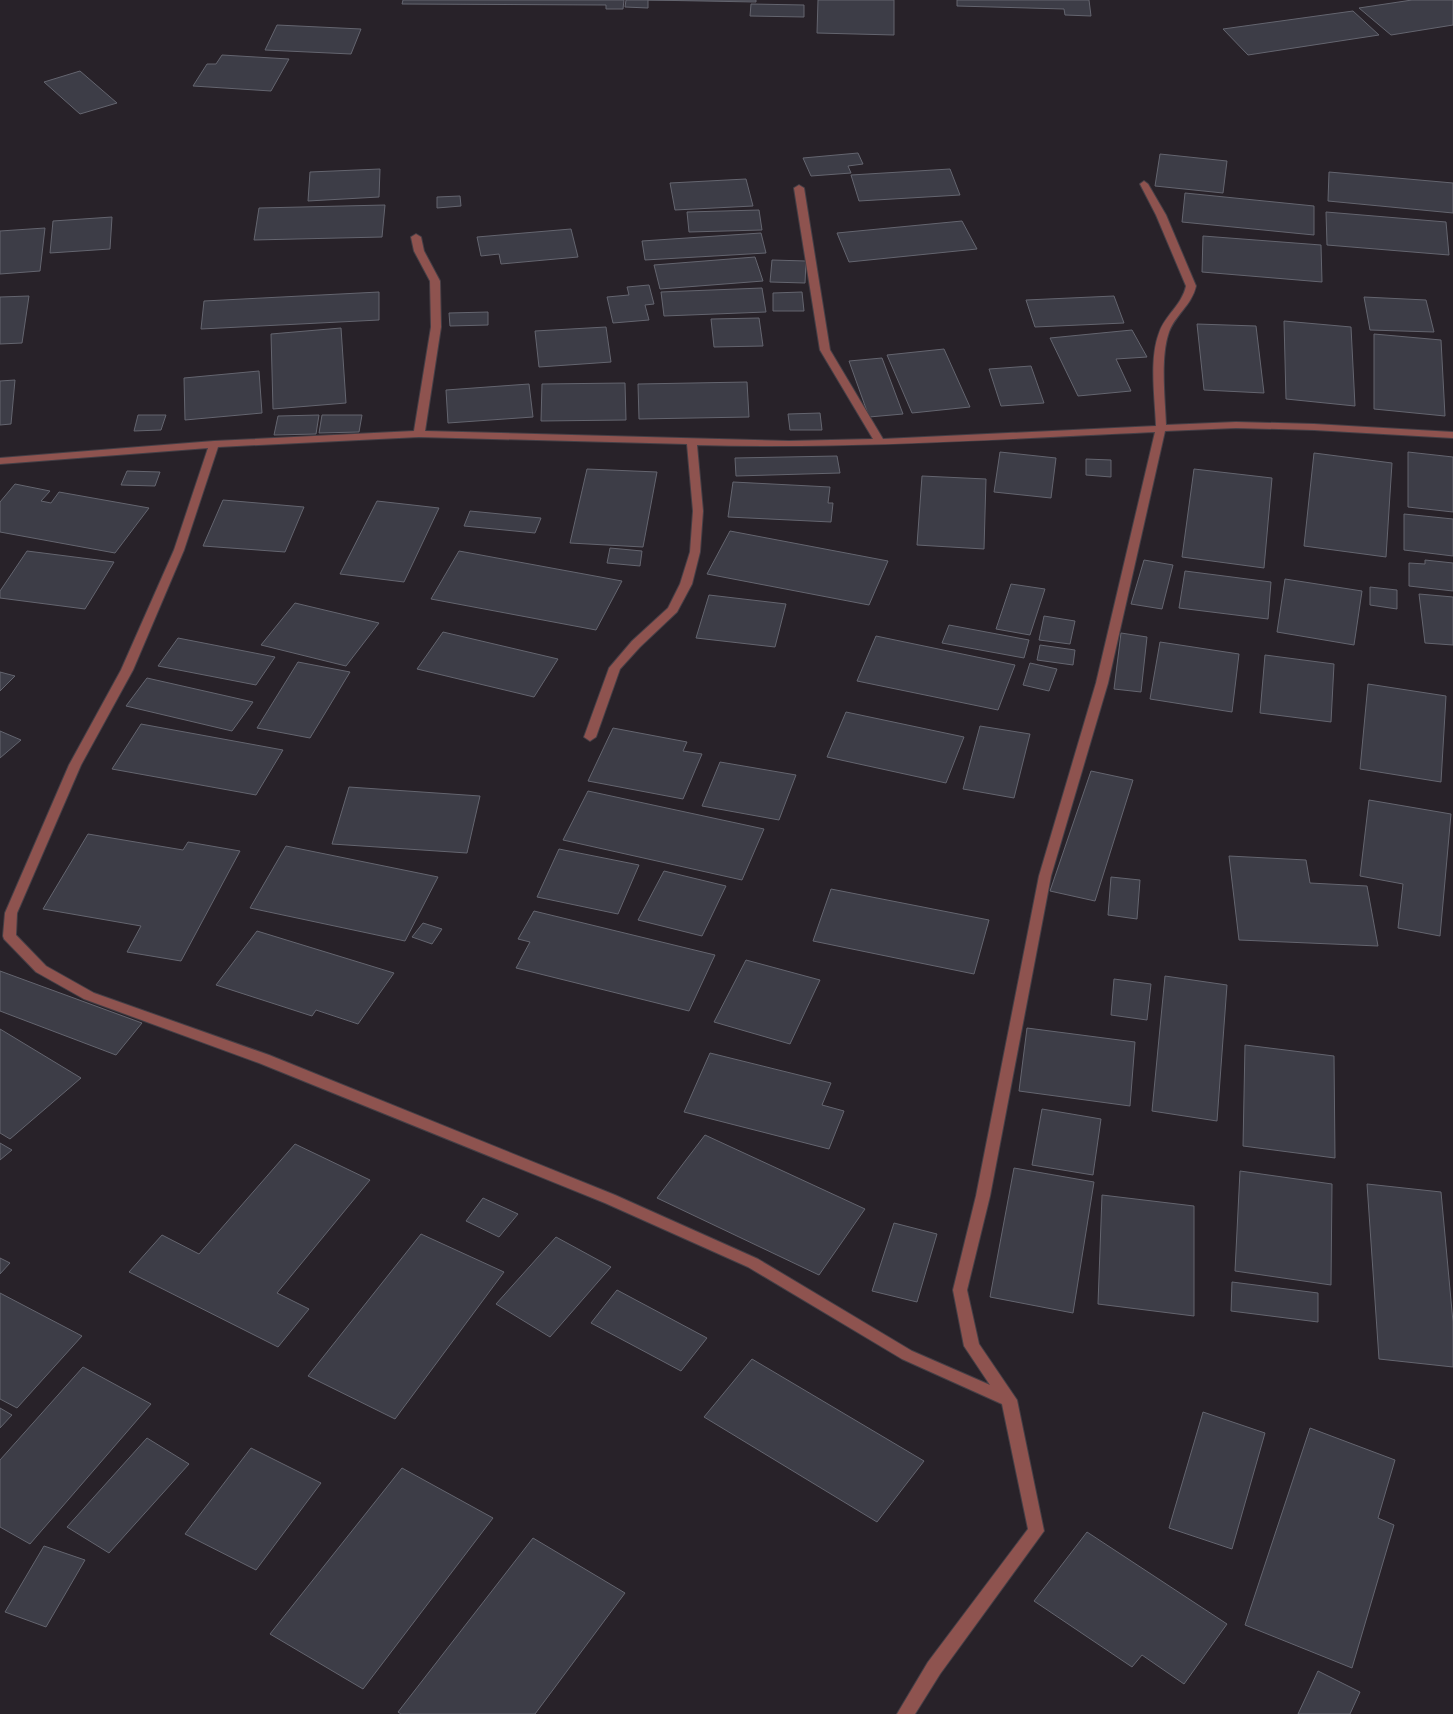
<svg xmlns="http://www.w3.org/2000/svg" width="1453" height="1714" font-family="'IBM Plex Sans',sans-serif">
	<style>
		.building { fill: #3d3d47; stroke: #64656f }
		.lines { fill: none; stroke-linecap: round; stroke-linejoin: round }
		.street-casing { stroke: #453f46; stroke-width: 2 }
		.street { fill: #8e534f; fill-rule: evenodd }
	</style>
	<rect width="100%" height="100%" fill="#282229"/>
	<path class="building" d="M403 0H624L623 9H606V5L402 4Z
		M626 0H756V2L648 0V8L625 7Z
		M818 0H894V35L817 33Z
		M957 0H1089L1091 16 1065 15 1064 9 957 6Z
		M1412 0H1453V25L1391 35 1359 8Z
		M751 4 804 5V17L750 16Z
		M1353 11 1379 35 1248 55 1223 29Z
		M277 25 361 29 351 54 265 50Z
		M222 55 289 59 271 91 193 86 207 64H216Z
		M80 71 117 103 80 114 44 82Z
		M858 153 863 164 848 166 851 173 811 176 803 158Z
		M1160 154 1227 161 1223 193 1155 186Z
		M380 169 379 197 308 201 310 172Z
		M950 169 960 195 859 201 851 175Z
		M1329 172 1453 183V213L1328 201Z
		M746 179 753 206 675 210 670 183Z
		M1185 193 1314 206V235L1182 222Z
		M460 196 461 206 437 208V197Z
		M385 205 382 237 254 240 259 208Z
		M759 210 762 230 689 232 687 212Z
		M1326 212 1446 222 1449 255 1327 245Z
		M112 217 110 249 50 253 53 221Z
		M962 221 977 249 849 262 837 233Z
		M45 228 40 271 0 274V231Z
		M571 229 578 257 501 264 499 254 481 256 477 237Z
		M761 233 766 253 645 260 642 241Z
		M1203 236 1321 245 1322 282 1202 272Z
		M755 257 763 281 660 289 654 265Z
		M772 260 806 261 805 283 770 282Z
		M649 285 654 304 645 305 649 320 613 323 607 297 629 295 627 287Z
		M762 288 766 312 664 316 661 292Z
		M379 292V320L201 329 204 301Z
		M802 292 804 311H773V293Z
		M29 296 22 343 0 344V297Z
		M1114 296 1124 323 1035 327 1026 300Z
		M1364 297 1426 300 1434 332 1370 330Z
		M488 312V325L450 326 449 313Z
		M759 318 763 346 714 347 711 319Z
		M1284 321 1351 327 1355 406 1286 399Z
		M1197 324 1256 326 1264 393 1204 390Z
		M606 327 611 362 539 367 535 331Z
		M341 328 346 403 273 409 271 334Z
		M1132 330 1147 357 1116 359 1131 391 1078 396 1050 338Z
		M1374 334 1441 340 1445 416 1374 409Z
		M944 349 970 407 912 413 887 355Z
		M882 358 903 414 869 417 849 361Z
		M1031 366 1044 403 1001 406 989 369Z
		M259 371 262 413 185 420 184 378Z
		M15 380 11 424 0 425V381Z
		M747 382 749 417 639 419 638 384Z
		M625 383 626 420 541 421 542 384Z
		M529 384 533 417 448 423 446 390Z
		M820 413 822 430H790L788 414Z
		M138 415H166L161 430 134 431Z
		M319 415 316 434 274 435 278 416Z
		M322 415H362L359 432 319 433Z
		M1000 452 1056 458 1051 498 994 492Z
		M1408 452 1453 457V512L1408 507Z
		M1314 453 1392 463 1386 557 1304 546Z
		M837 456 840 473 736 476 735 458Z
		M1086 459 1111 460V477L1086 475Z
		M587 469 657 472 643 547 570 543Z
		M1194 469 1272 478 1264 568 1182 557Z
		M127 471 160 472 155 486 121 485Z
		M922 476 986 479 984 549 917 545Z
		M733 482 830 487 828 503H833L831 522 728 517Z
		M15 484 50 491 41 501 51 503 59 492 149 508 115 553 0 532V502Z
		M223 500 304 507 285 552 203 546Z
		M377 501 439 508 404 582 340 574Z
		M470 511 541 518 535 533 464 526Z
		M1404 514 1453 519V556L1404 550Z
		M730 531 888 561 869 605 707 574Z
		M610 548 642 551 640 566 607 563Z
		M27 551 114 562 85 609 0 598V591Z
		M459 551 622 581 596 630 431 599Z
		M1144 560 1173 565 1162 609 1131 604Z
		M1425 560 1453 563V591L1409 586V563L1425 564Z
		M1185 571 1271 582 1268 619 1179 608Z
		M1285 579 1362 591 1354 645 1277 632Z
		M1011 584 1045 589 1030 635 996 629Z
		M1370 587 1397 590V609L1370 605Z
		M1419 594 1453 597V645L1425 643Z
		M709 595 786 604 775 647 696 638Z
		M295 603 379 623 346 666 261 645Z
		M1044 616 1075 621 1070 644 1039 640Z
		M949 625 1029 640 1024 658 942 643Z
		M443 632 558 659 534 697 417 669Z
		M1121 633 1147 637 1141 692 1114 689Z
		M876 636 1015 665 998 710 857 681Z
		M178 638 275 657 256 685 158 666Z
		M1160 642 1239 654 1232 712 1150 699Z
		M1040 645 1075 650 1073 665 1037 660Z
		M1265 655 1334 664 1331 722 1260 713Z
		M298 662 350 672 310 738 257 728Z
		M1030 663 1057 669 1049 691 1023 685Z
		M0 672 15 676 0 691Z
		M147 678 253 702 232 731 126 706Z
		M1368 684 1446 696 1441 782 1360 769Z
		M846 712 964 737 946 783 827 757Z
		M141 724 283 750 256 795 112 769Z
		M980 726 1030 734 1014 798 963 789Z
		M613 728 687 742 683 751 702 754 683 799 588 781Z
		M0 731 21 740 0 758Z
		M720 762 796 775 779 820 702 806Z
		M1091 771 1133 780 1095 901 1050 891Z
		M349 787 480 796 467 853 332 844Z
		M588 791 764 829 742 880 563 840Z
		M1369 800 1451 814 1440 936 1398 928 1403 884 1360 876Z
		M88 834 183 850 188 842 240 851 181 961 127 952 141 926 43 909Z
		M286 846 438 877 405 941 250 908Z
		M559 849 639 865 618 914 537 897Z
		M1229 856 1306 860 1310 883 1367 886 1378 946 1239 940Z
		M664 871 726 886 702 936 638 920Z
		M1111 877 1140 880 1137 919 1108 915Z
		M831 889 989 920 974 974 813 941Z
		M534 911 715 955 689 1011 516 968 530 942 518 939Z
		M423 923 442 929 432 944 412 937Z
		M257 931 394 973 358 1024 316 1010 312 1016 216 985Z
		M746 960 820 980 790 1044 714 1022Z
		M0 971 142 1023 116 1055 0 1011Z
		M1165 976 1227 985 1217 1121 1152 1111Z
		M1114 979 1151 984 1147 1020 1111 1015Z
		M1027 1028 1135 1042 1130 1106 1019 1091Z
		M0 1029 81 1078 10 1139 0 1133Z
		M1245 1045 1334 1056 1335 1158 1243 1146Z
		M710 1053 831 1083 822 1105 844 1111 829 1149 684 1112Z
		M1042 1109 1101 1119 1093 1175 1032 1165Z
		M705 1135 865 1209 819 1275 657 1198Z
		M0 1143 12 1150 0 1160Z
		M295 1144 370 1180 277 1293 309 1309 278 1347 129 1272 162 1235 199 1254Z
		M1014 1168 1094 1182 1073 1313 990 1297Z
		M1240 1171 1332 1184 1331 1285 1235 1271Z
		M1367 1184 1441 1192 1453 1322V1367L1379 1359Z
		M1102 1195 1194 1206V1316L1098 1304Z
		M483 1198 518 1214 499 1237 466 1221Z
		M894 1223 937 1234 917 1302 872 1291Z
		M421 1234 504 1272 395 1419 308 1376Z
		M556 1237 611 1267 550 1337 496 1304Z
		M0 1258 10 1263 0 1274Z
		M1232 1282 1318 1293V1322L1231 1311Z
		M617 1290 707 1338 681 1371 591 1323Z
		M0 1293 82 1336 17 1408 0 1399Z
		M752 1359 924 1461 877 1522 704 1417Z
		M83 1367 151 1404 30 1544 0 1527V1460Z
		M0 1408 12 1415 0 1428Z
		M1203 1412 1265 1433 1232 1549 1169 1528Z
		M1310 1428 1395 1460 1378 1518 1394 1525 1352 1668 1245 1625Z
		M147 1438 189 1464 109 1553 67 1527Z
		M251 1448 321 1483 256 1570 185 1534Z
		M402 1468 493 1518 363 1689 270 1634Z
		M1087 1532 1227 1624 1184 1684 1142 1655 1132 1667 1034 1601Z
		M533 1538 625 1593 535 1714H401L398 1712Z
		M44 1546 85 1560 46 1627 5 1612Z
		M1318 1671 1360 1692 1350 1714H1298Z"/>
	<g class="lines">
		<g class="street-casing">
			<path id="street" d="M1144 181 1148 184 1166 215 1196 286C1192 305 1175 315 1169 332 1160 357 1165 399 1166 425L1236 422 1314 424 1453 432V438L1314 430 1236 428 1165 431 1108 683 1051 876 990 1196 967 1290 979 1344 1017 1400 1044 1531 940 1674 915 1714H897L928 1662 1028 1529 1002 1404 902 1359 748 1267 605 1203 259 1063 84 999 36 972 4 939 3 936 5 913 69 765 121 670 174 550 208 448 0 464V458L214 441 414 431 431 327 430 281 414 251 411 237 416 234 421 237 424 251 440 281 441 327 425 431 789 441 873 439 820 350 794 188 799 185 804 188 830 350 883 439 1156 426C1155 398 1149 359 1159 333 1165 315 1182 305 1186 286L1156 215 1140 184ZM1155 432 1096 683 1039 876 976 1196 953 1290 964 1346 990 1385 912 1351 758 1259 615 1195 269 1055 94 993 46 966 16 935 17 913 81 765 133 670 184 550 218 447 419 437 687 444 693 511 690 552 680 584 668 608 632 641 609 668 584 737 590 741 596 737 620 669 640 647 677 612 692 584 700 552 703 511 697 445C850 449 1002 439 1155 432Z"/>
		</g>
		<use href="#street" class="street"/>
	</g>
</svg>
